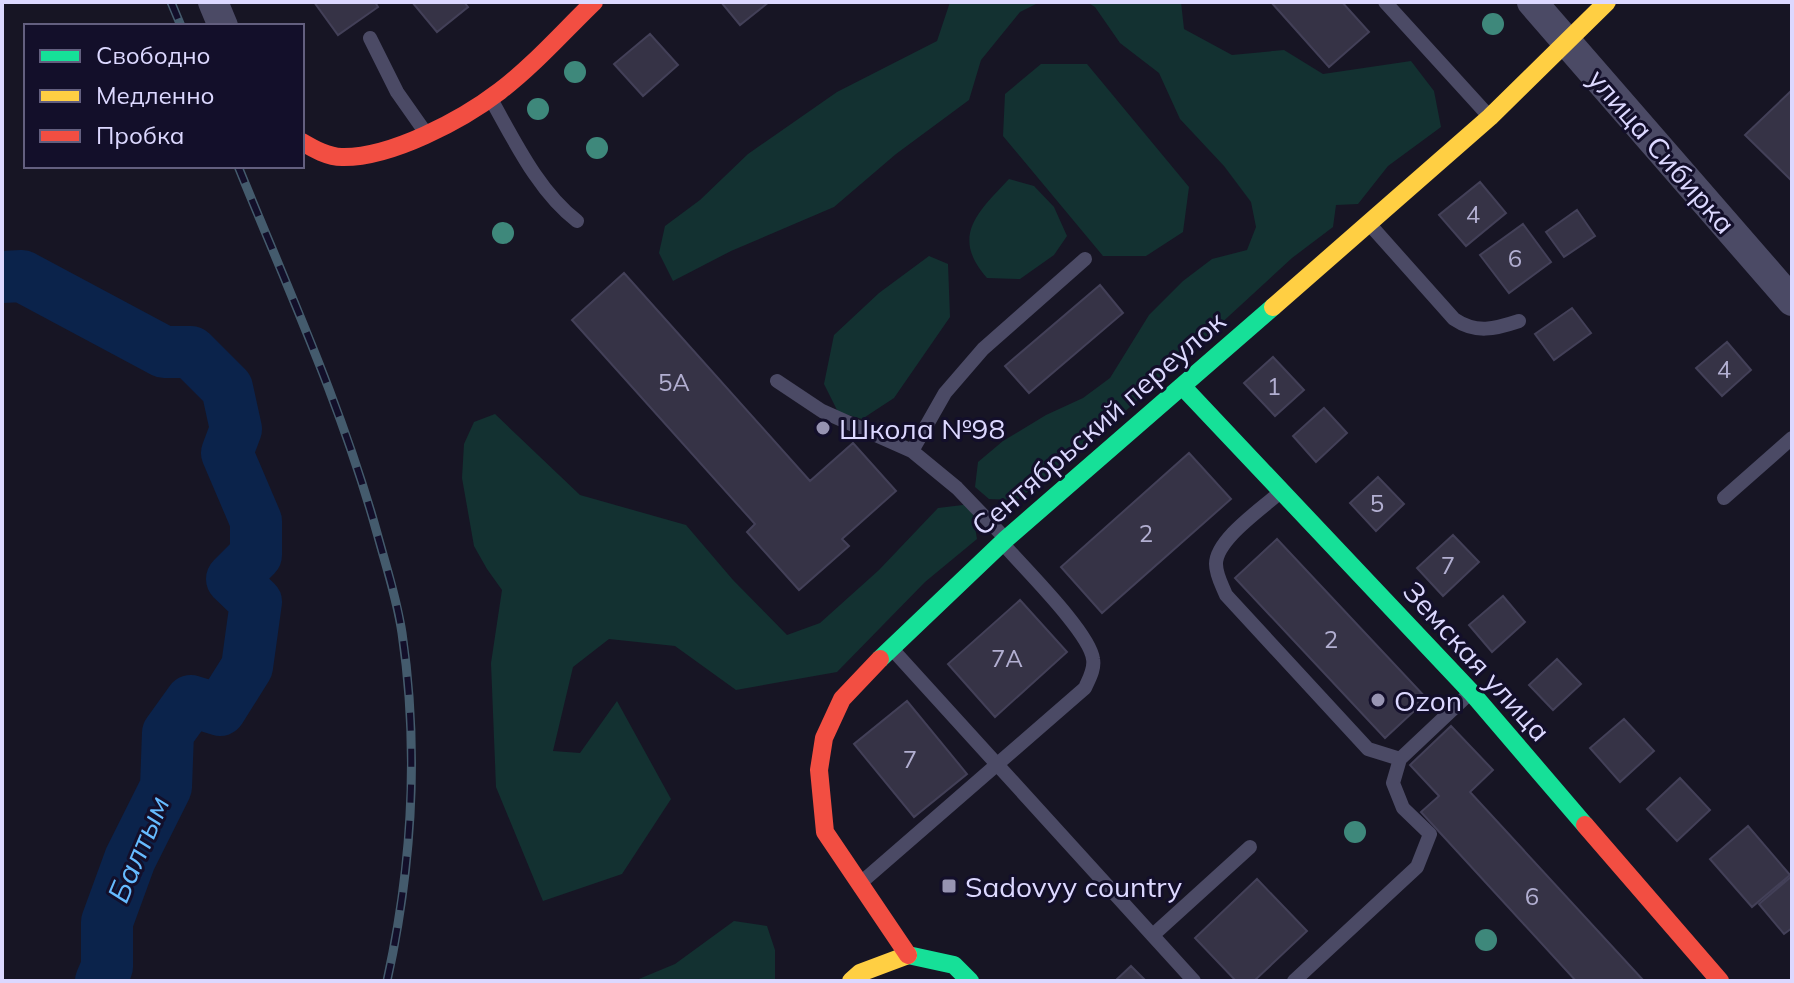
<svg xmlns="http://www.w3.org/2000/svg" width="1794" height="983" font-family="Mulish,sans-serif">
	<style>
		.green { fill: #133131 }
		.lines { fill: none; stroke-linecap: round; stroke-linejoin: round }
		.river { stroke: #0b234b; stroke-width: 52 }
		.building { fill: #363346; stroke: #434058; stroke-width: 2 }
		.lane { stroke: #4b4a65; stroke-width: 14 }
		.street { stroke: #4b4a65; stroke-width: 30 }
		.fast { stroke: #16e098; stroke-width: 18 }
		.slow { stroke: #ffcf43; stroke-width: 18 }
		.jam { stroke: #f24e42; stroke-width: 18 }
		.rail-casing { stroke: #445b6d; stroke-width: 9 }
		.rail { stroke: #130f2a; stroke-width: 6; stroke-dasharray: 18; stroke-linecap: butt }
		.tree { fill: #3e887b }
		.poi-dot { fill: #9794b2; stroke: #130f2a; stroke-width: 3 }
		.labels { text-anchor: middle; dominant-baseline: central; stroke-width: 6; stroke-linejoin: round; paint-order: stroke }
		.number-label { font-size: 24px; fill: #b2afd1 }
		.street-label { font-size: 28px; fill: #dcd8ff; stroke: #130f2a }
		.poi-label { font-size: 28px; fill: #dcd8ff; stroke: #130f2a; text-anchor: start }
		.water-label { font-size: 30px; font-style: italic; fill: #6bf; stroke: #130f2a }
	</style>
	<rect width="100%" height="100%" fill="#171524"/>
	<path class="green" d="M950 2H1040L1020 12 981 60 969 100 896 154 834 207 731 251 673 281 659 253 665 226 700 200 748 154 837 92 937 41Z
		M1087 2H1181L1184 29 1232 55 1284 50 1323 74 1411 61 1434 91 1441 127 1388 166 1358 204 1336 205 1333 227 1292 258 1094 440 1017 500 989 499 975 487 978 462 1003 441 1046 415 1083 398 1110 378 1149 315 1183 281 1212 259 1247 250 1256 227 1251 202 1224 166 1180 119 1159 73 1120 43 1095 7Z
		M1041 64H1087L1189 187 1183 232 1146 256H1103L1003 136 1005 94Z
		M1009 179 1034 186 1054 207 1067 236 1054 255 1020 279 987 278C950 236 978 212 1009 179Z
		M929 256 948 264 950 317 894 398 862 419 838 412 824 384 834 335 879 293Z
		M495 414 580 495 686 525 733 580 787 635 820 623 879 570 938 508 971 504 977 539 925 582 837 672 736 690 675 646 609 639 573 667 553 751 580 753 617 701 671 799 622 874 543 901 496 787 491 663 502 590 487 569 474 546 462 478 464 444 474 422Z
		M734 921 767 926 775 950V981H634L675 964Z"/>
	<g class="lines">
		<path class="river" d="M2 277 22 276 164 352H191L227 388 236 429 227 453 256 521V555L232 579 256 602 247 667 220 710 191 701 168 733 166 787 130 859 107 922V967L101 981"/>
	</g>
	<path class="building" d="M314 2H375L378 7 338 35Z
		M412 2H464L468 7 437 32Z
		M721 2H769L740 25Z
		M1271 2H1342L1369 32 1329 67Z
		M650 34 678 65 643 96 614 64Z
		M1791 91 1792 92V181L1745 135Z
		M1480 182 1506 213 1466 246 1439 215Z
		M1577 210 1595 236 1564 257 1546 232Z
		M1523 224 1551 262 1509 293 1480 255Z
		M624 273 810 481 853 443 896 491 842 539 849 546 799 590 747 532 755 524 572 320Z
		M1100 285 1123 313 1029 393 1005 366Z
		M1572 308 1591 333 1554 360 1535 334Z
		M1727 342 1751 370 1722 396 1696 368Z
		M1273 357 1304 390 1275 416 1244 383Z
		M1324 408 1347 433 1316 462 1293 436Z
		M1189 453 1231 499 1102 613 1061 567Z
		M1378 477 1404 504 1376 531 1350 503Z
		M1453 535 1479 562 1443 596 1417 568Z
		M1277 539 1427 699 1385 738 1235 578Z
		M1503 596 1525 622 1492 652 1469 625Z
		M1020 600 1067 652 995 717 948 664Z
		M1557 659 1581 684 1553 710 1529 685Z
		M907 701 967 774 914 817 854 744Z
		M1624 719 1654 751 1620 782 1590 748Z
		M1451 726 1493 770 1470 792 1644 981H1576L1421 812 1439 796 1410 765Z
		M1680 778 1710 810 1677 841 1647 809Z
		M1748 826 1790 875 1752 907 1710 859Z
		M1792 876V928L1784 934 1759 904Z
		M1257 879 1307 931 1254 981H1236L1195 938Z
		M1131 966 1146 981H1115Z"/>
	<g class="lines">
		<path class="lane" d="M1385 2 1487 114
			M370 38 397 92 423 129
			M492 101C515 142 539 192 577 221
			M1372 227 1454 319C1476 334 1495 329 1519 321
			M777 381 822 411 912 451 957 488 1003 536
			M912 451 945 393 983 349 1085 259
			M1278 494C1260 510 1216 540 1216 564 1216 575 1222 585 1226 595L1368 749 1400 759
			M1724 498 1792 438
			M893 650 1194 981
			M864 880 1085 688C1089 679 1095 669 1093 659 1090 633 1024 568 1005 546
			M1153 935 1250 847
			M1294 981 1417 867 1430 834 1403 808 1393 783 1400 759 1469 694"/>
		<path class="street" d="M213 2 223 26
			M1532 2 1792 301"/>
		<path class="fast" d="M1183 387 1471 692 1585 825
			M880 659 1006 539 1273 307
			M908 955 954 965 970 981"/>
		<path class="slow" d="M1273 307 1490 117 1607 2
			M851 981 860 973 908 955"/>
		<path class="jam" d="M302 142C314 149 328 157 342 157 391 158 462 120 500 91 534 65 563 32 594 2
			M880 659 842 699 824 738 819 770 825 832 908 955
			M1585 825 1720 981"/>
		<g class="rail-casing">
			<path id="rail" d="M171 2 181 26
				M238 166C287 287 342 407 377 533 386 566 397 599 402 633 419 748 412 867 387 981"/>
		</g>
		<use href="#rail" class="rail"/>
	</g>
	<g class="tree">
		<circle cx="1493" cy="24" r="11"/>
		<circle cx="575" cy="72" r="11"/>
		<circle cx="538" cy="109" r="11"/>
		<circle cx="597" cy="148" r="11"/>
		<circle cx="503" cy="233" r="11"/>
		<circle cx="1355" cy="832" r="11"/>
		<circle cx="1486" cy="940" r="11"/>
	</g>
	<g class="poi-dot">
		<circle cx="823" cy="428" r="8"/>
		<circle cx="1378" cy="700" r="8"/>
		<rect x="941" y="878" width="16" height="16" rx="4"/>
	</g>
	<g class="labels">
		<g class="number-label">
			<text x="1473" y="214">4</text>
			<text x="1515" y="258">6</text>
			<text x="1724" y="369">4</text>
			<text x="674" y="382">5А</text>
			<text x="1274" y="386">1</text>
			<text x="1377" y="503">5</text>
			<text x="1146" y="533">2</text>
			<text x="1448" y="565">7</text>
			<text x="1331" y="639">2</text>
			<text x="1007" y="658">7А</text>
			<text x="910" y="759">7</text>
			<text x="1532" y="896">6</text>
		</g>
		<g class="street-label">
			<text transform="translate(1662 151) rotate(49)">улица Сибирка</text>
			<text transform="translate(1098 423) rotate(-41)">Сентябрьский переулок</text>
			<text transform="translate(1477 661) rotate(48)">Земская улица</text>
		</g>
		<g class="poi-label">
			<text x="839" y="428">Школа №98</text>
			<text x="1394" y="700">Ozon</text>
			<text x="965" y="886">Sadovyy country</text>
		</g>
		<g class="water-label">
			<text transform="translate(138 849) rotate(-67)">Балтым</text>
		</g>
	</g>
	<rect width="1794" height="983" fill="none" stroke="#dcd8ff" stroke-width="8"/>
	<rect x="24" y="24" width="280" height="144" fill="#130f2a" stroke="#635f7f" stroke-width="2"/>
	<rect x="40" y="50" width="40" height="12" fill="#16e098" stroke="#635f7f" stroke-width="2"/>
	<text x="96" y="64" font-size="24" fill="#dcd8ff">Свободно</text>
	<rect x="40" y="90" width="40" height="12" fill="#ffcf43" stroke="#635f7f" stroke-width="2"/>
	<text x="96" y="104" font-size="24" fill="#dcd8ff">Медленно</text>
	<rect x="40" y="130" width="40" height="12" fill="#f24e42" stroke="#635f7f" stroke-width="2"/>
	<text x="96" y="144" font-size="24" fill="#dcd8ff">Пробка</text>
</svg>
